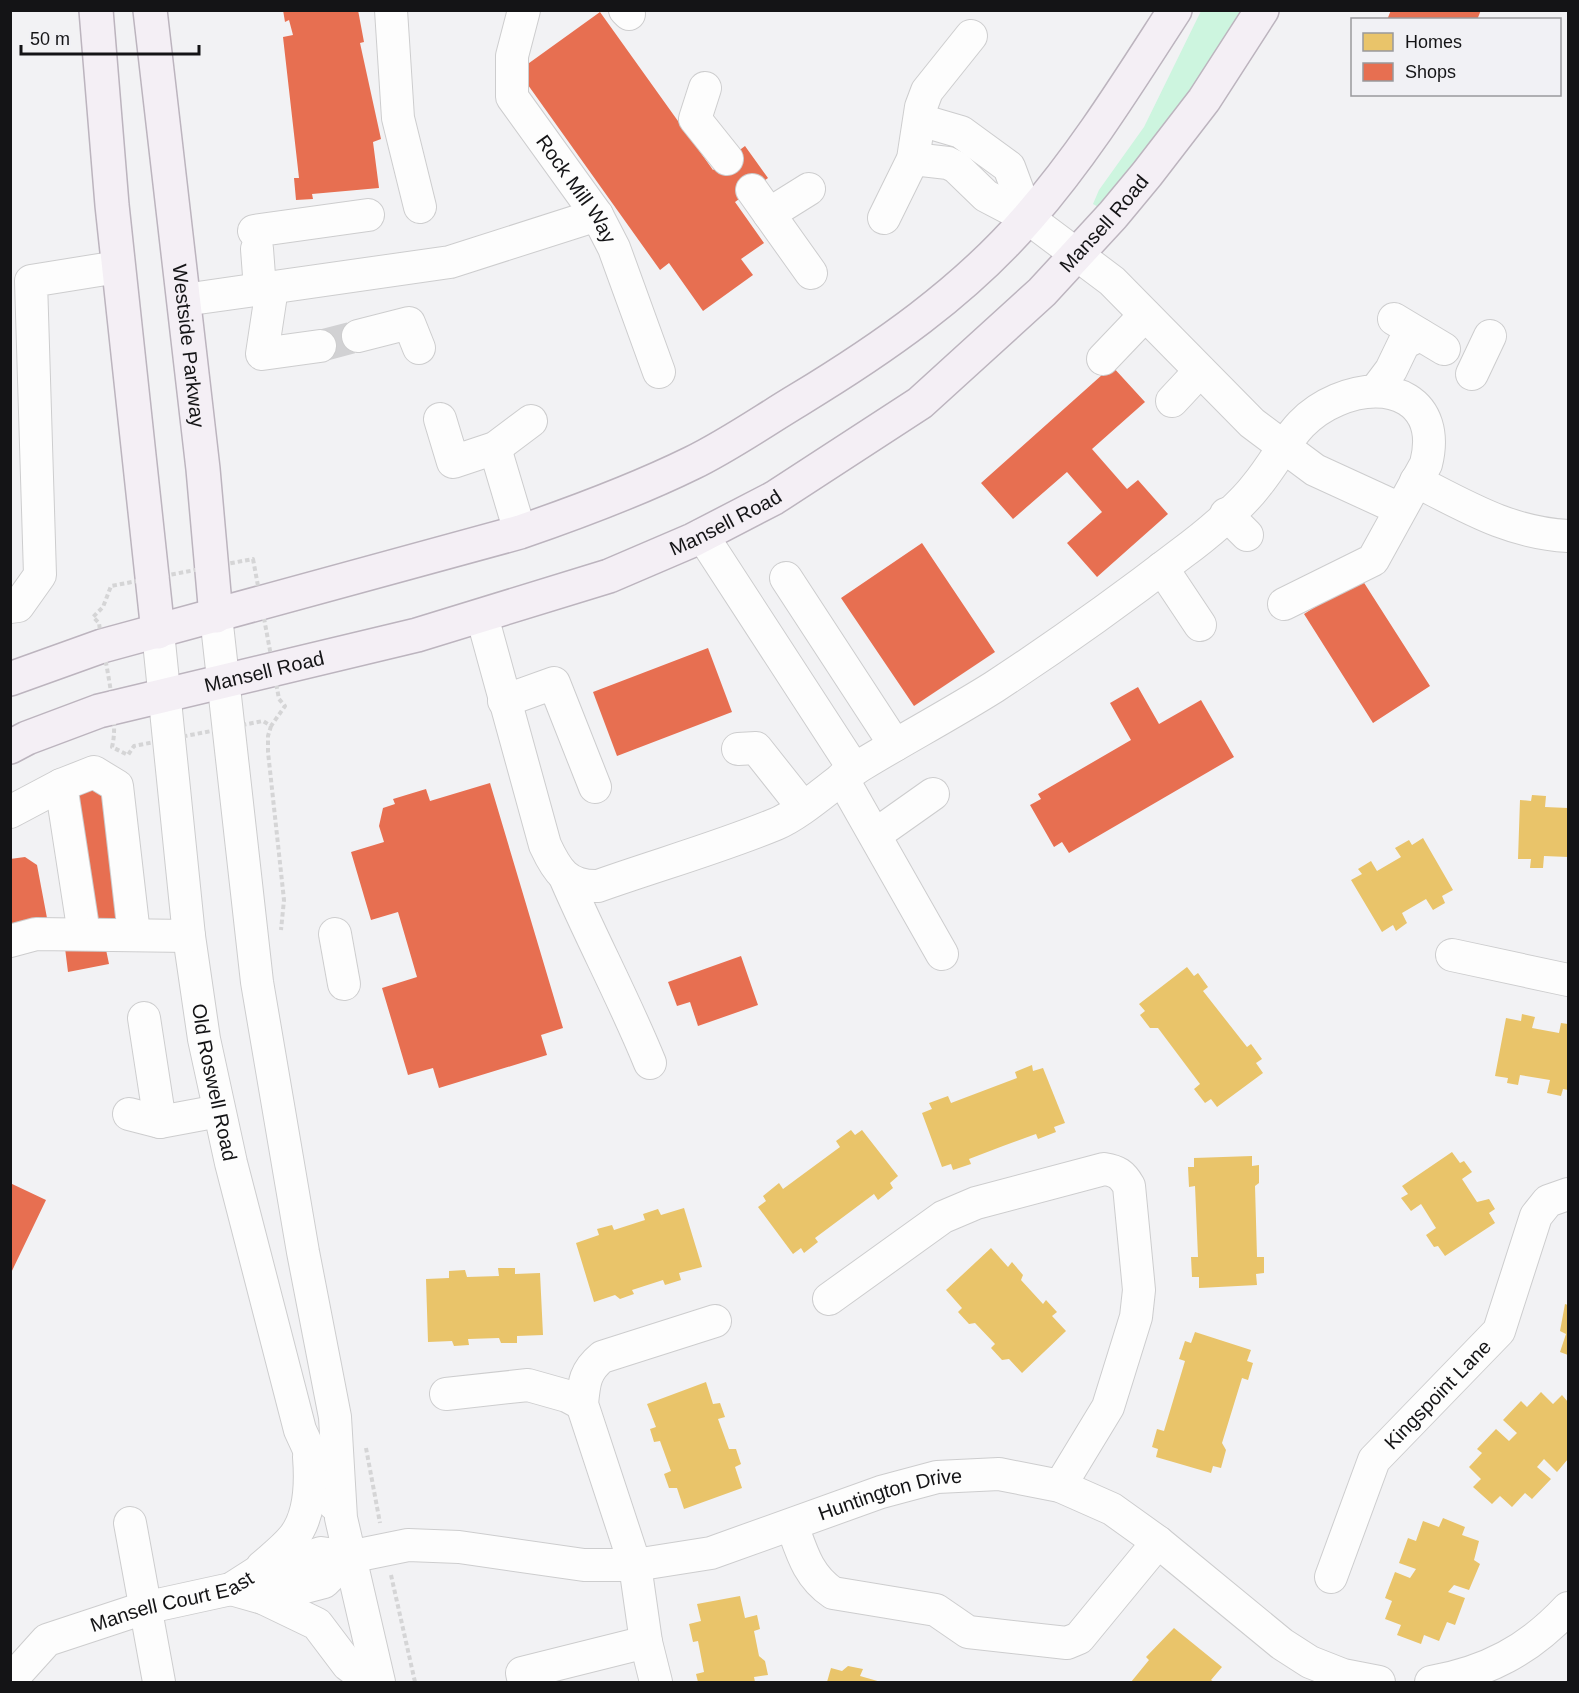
<svg xmlns="http://www.w3.org/2000/svg" width="1579" height="1693" font-family="Helvetica,sans-serif">
	<style>
		.green { fill: #cdf5df }
		.homes { fill: #e9c46a }
		.shops { fill: #e76f51 }
		.lines { fill: none; stroke-linecap: round; stroke-linejoin: round }
		.minor-tunnel { stroke: #d1d1d3; stroke-width: 32; stroke-dasharray: 32 16; stroke-linecap: butt }
		.minor-casing { stroke: #cdcdce; stroke-width: 34 }
		.major-casing { stroke: #bcb4be; stroke-width: 36 }
		.path { stroke: #d5d5d6; stroke-width: 4; stroke-dasharray: 4.5 3; stroke-linecap: butt }
		.minor { stroke: #fdfdfd; stroke-width: 32 }
		.major { stroke: #f4eff5; stroke-width: 33 }
		.labels { text-anchor: middle; dominant-baseline: central; stroke-width: 6; stroke-linejoin: round; paint-order: stroke }
		.street-label { font-size: 20px; fill: #141416; stroke: #f1f1f5 }
	</style>
	<rect width="100%" height="100%" fill="#f2f2f4"/>
	<path class="green" d="M1201 11H1246L1165 129 1100 208 1093 204 1099 190 1144 127Z"/>
	<path class="homes" d="M1532 795 1546 796 1545 807 1568 808V857L1544 856 1543 868H1530L1531 859H1518L1520 800 1531 801Z
		M1423 838 1453 890 1442 896 1445 903 1433 910 1426 899 1402 913 1407 923 1396 931 1393 925 1382 932 1351 880 1362 874 1358 869 1371 861 1377 871 1401 857 1395 848 1409 840 1412 845Z
		M1187 967 1194 976 1198 973 1208 987 1203 991 1247 1047 1251 1044 1262 1059 1256 1063 1263 1073 1217 1107 1211 1099 1205 1103 1194 1089 1200 1084 1158 1028H1150L1140 1015 1145 1011 1139 1004Z
		M1522 1014 1535 1017 1532 1028 1559 1033 1561 1023 1568 1024V1090L1563 1089 1561 1096 1547 1093 1550 1080 1520 1075 1518 1085 1507 1083 1508 1078 1495 1076 1506 1018 1521 1021Z
		M1032 1065 1033 1071 1043 1068 1065 1123 1054 1127 1056 1132 1038 1139 1036 1134 1003 1146 969 1159 971 1164 953 1170 951 1164 942 1167 922 1113 932 1109 929 1103 948 1096 951 1103 1017 1078 1015 1072Z
		M851 1130 855 1135 862 1130 898 1176 890 1183 893 1188 878 1200 874 1194 815 1238 818 1242 804 1253 801 1248 793 1254 758 1207 766 1201 763 1196 779 1183 783 1189 840 1147 836 1141Z
		M1452 1152 1460 1163 1464 1161 1472 1172 1462 1179 1477 1202 1489 1199 1495 1209 1489 1213 1495 1223 1445 1256 1438 1246 1434 1247 1426 1235 1436 1228 1421 1204 1411 1211 1401 1198 1408 1194 1402 1186Z
		M1252 1156V1166L1259 1165V1183L1255 1186 1257 1257H1264V1273L1256 1274 1257 1285 1199 1288V1277H1192L1191 1257H1198L1195 1186 1189 1187 1188 1167H1194V1158Z
		M684 1208 702 1267 679 1273 681 1280 665 1285 663 1280 632 1290 634 1294 620 1299 615 1295 594 1302 576 1243 599 1235 597 1229 612 1225 614 1230 645 1220 643 1214 658 1209 661 1215Z
		M991 1248 1008 1267 1012 1262 1023 1275 1021 1280 1043 1304 1046 1300 1057 1312 1052 1316 1066 1331 1022 1373 1009 1359 1002 1360 991 1348 995 1344 975 1323 969 1324 958 1312 962 1308 946 1290Z
		M498 1268H515V1274L540 1273 543 1335 517 1336V1343H501L499 1338 468 1339 469 1345 454 1346 452 1341 428 1342 426 1279 449 1278V1271L465 1270 467 1277 499 1276Z
		M1565 1304 1568 1305V1355L1560 1352 1566 1334 1560 1331Z
		M1195 1332 1251 1350 1247 1361 1253 1363 1248 1380 1242 1378 1222 1443 1226 1450 1221 1468 1213 1466 1211 1473 1156 1457 1158 1449 1152 1447 1157 1429 1164 1431 1185 1361 1179 1359 1185 1341 1191 1343Z
		M706 1382 713 1404 720 1403 725 1417 718 1419 729 1449H736L741 1464 735 1467 742 1488 684 1509 677 1488H669L664 1474 671 1471 660 1441 654 1442 650 1429 656 1427 647 1404Z
		M1541 1392 1553 1404 1562 1395 1568 1402V1459L1557 1472 1544 1459 1537 1467 1551 1479 1532 1499 1525 1493 1512 1507 1500 1496 1492 1504 1473 1487 1481 1479 1469 1467 1482 1453 1477 1449 1496 1429 1509 1441 1517 1433 1503 1420 1521 1401 1527 1407Z
		M1443 1518 1465 1527 1462 1535 1479 1541 1474 1560 1480 1564 1469 1590 1454 1585 1448 1592 1465 1598 1455 1625 1447 1622 1439 1641 1424 1635 1421 1644 1397 1635 1401 1625 1385 1619 1392 1601 1385 1598 1395 1572 1410 1578 1416 1569 1399 1563 1408 1538 1416 1541 1423 1521 1439 1527Z
		M740 1596 745 1618 757 1615 760 1629 754 1631 759 1656 765 1661 768 1675 754 1677 755 1682H698L696 1674 704 1672 698 1641 693 1642 689 1624 701 1621 697 1604Z
		M1174 1628 1222 1667 1211 1680 1214 1682H1131L1149 1660 1146 1657Z
		M848 1666 863 1669 860 1676 881 1682H827L831 1668 842 1671Z"/>
	<path class="shops" d="M283 10H358L364 42 360 43 381 139 373 142 379 188 312 194 313 199 296 200 294 178H299L283 37 293 35 289 20 285 22Z
		M1391 10H1481L1477 20H1387Z
		M600 12 713 170 745 146 768 178 735 202 764 243 741 259 753 275 703 311 669 263 660 270 518 71Z
		M1112 366 1145 402 1092 449 1127 489 1138 480 1168 514 1097 577 1067 543 1102 512 1067 472 1013 519 981 483Z
		M922 543 995 652 914 706 841 598Z
		M1361 578 1430 686 1373 723 1304 614Z
		M708 648 732 712 617 756 593 692Z
		M1138 687 1159 724 1201 700 1234 757 1069 853 1062 842 1054 847 1030 805 1041 799 1038 794 1131 740 1110 703Z
		M99 779 122 917 95 922 73 783Z
		M490 783 563 1028 541 1035 547 1055 439 1088 433 1068 408 1075 382 988 417 977 398 912 371 920 351 852 384 842 379 826 383 808 395 804 393 799 426 789 430 801Z
		M25 857 37 865 47 918 10 924V859Z
		M104 940 109 964 68 972 65 948Z
		M741 956 758 1005 698 1026 690 1002 677 1006 668 982Z
		M10 1183 46 1200 10 1275Z"/>
	<g class="lines">
		<path class="minor-tunnel" d="M320 346 358 336"/>
		<g class="minor-casing">
			<g id="minor">
				<path d="M391 10 398 118 420 207"/>
				<path id="s1" d="M524 10 512 56V97L597 215 614 248 659 372"/>
				<path d="M625 10 629 14"/>
				<path d="M705 88 695 119 727 159"/>
				<path d="M920 120 961 132 1009 167 1028 218"/>
				<path d="M913 159 948 163 956 167 986 196 1028 218 1112 281 1252 423 1315 470 1400 509"/>
				<path d="M752 190 811 273"/>
				<path d="M769 214 809 189"/>
				<path d="M884 218 913 159 921 107 927 91 971 36"/>
				<path d="M254 231 368 215"/>
				<path d="M257 249 260 289"/>
				<path d="M272 288 262 354 320 346"/>
				<path d="M184 300 450 262 597 215"/>
				<path d="M1394 319 1444 349"/>
				<path d="M358 336 409 323 419 348"/>
				<path d="M1103 359 1145 315"/>
				<path d="M1472 374 1490 336"/>
				<path d="M1376 390 1391 370 1404 343 1420 335"/>
				<path d="M1172 401 1200 371"/>
				<path d="M440 419 453 462 495 448 531 421"/>
				<path d="M495 448 520 532"/>
				<path d="M1416 481C1467 507 1510 533 1568 536"/>
				<path d="M1226 514 1247 535"/>
				<path d="M702 535 854 769"/>
				<path d="M1162 568 1200 625"/>
				<path d="M786 578 895 745"/>
				<path d="M10 607 18 606 40 575 31 281 118 267"/>
				<path d="M216 616 257 982 303 1252 335 1417 341 1518 379 1682"/>
				<path d="M482 616 545 845C557 871 567 887 598 886 657 865 718 848 776 824 804 812 835 781 863 764 906 738 951 714 994 687 1058 645 1121 600 1182 553 1204 537 1240 507 1256 486 1285 451 1292 419 1337 400 1390 377 1442 401 1426 464L1373 560 1284 604"/>
				<path id="s2" d="M158 632 189 936 204 1039 231 1163 300 1430 334 1504"/>
				<path d="M504 701 554 683 595 787"/>
				<path d="M738 749 756 748 802 806"/>
				<path d="M842 778 942 954"/>
				<path d="M61 785 84 934"/>
				<path d="M10 812 61 785 94 772 117 786 134 934"/>
				<path d="M875 835 933 794"/>
				<path d="M565 877C592 940 624 999 650 1063"/>
				<path d="M335 934 344 984"/>
				<path d="M10 941 36 934 189 936"/>
				<path d="M1452 955 1568 980"/>
				<path d="M144 1018 160 1122"/>
				<path d="M129 1114 160 1122 219 1111"/>
				<path d="M829 1299 943 1217 976 1203 1104 1169C1117 1171 1122 1174 1129 1186L1139 1290 1136 1317 1108 1407 1060 1486"/>
				<path d="M446 1394 528 1385 567 1396 582 1404"/>
				<path d="M130 1523 159 1682"/>
				<path d="M792 1525C802 1553 808 1576 833 1593L936 1610 968 1632 1067 1643 1079 1638 1158 1542"/>
				<path d="M262 1567C272 1558 284 1549 293 1538 310 1517 311 1482 309 1457"/>
				<path id="s3" d="M1331 1577 1374 1460 1499 1331 1536 1216 1548 1201 1568 1194"/>
				<path d="M231 1589 263 1598 317 1624 348 1665 371 1682"/>
				<path d="M263 1598 324 1582 349 1557"/>
				<path d="M646 1642 635 1565 582 1404C584 1382 585 1371 602 1357L715 1321"/>
				<path id="s4" d="M10 1681 47 1640 144 1608 231 1589 256 1573 321 1553 349 1557 408 1545 459 1547 584 1565H635L711 1553 881 1492 937 1477 999 1474 1060 1486 1112 1509 1158 1542 1282 1644 1310 1662 1343 1675 1379 1682"/>
				<path d="M524 1682 522 1673 646 1642 656 1682"/>
				<path d="M1431 1682C1487 1672 1529 1650 1568 1608"/>
			</g>
		</g>
		<g class="major-casing">
			<g id="major">
				<path d="M96 10 112 205 158 632"/>
				<path id="s5" d="M150 10 203 469 216 616"/>
				<path d="M10 679 102 646 520 532C578 512 637 490 692 463 729 445 763 421 798 400 882 349 963 293 1028 218 1084 154 1129 81 1175 10"/>
				<path id="s6" d="M10 747 27 738 99 711 417 635 609 576 693 540 774 498 920 403 1042 292 1113 215 1147 174 1204 100 1262 10"/>
			</g>
		</g>
		<path class="path" d="M253 559 279 699 285 706 271 726 263 721 134 746 128 755 112 747C120 718 103 654 99 623L93 617 103 607 111 586Z
			M271 726 268 736V752L284 900 281 930
			M366 1448 380 1523
			M391 1575 415 1682"/>
		<use href="#minor" class="minor"/>
		<use href="#major" class="major"/>
	</g>
	<g class="labels">
		<g class="street-label">
			<text stroke="none"><textPath href="#s1" startOffset="201">Rock Mill Way</textPath></text>
			<text stroke="none"><textPath href="#s6" startOffset="1238">Mansell Road</textPath></text>
			<text stroke="none"><textPath href="#s5" startOffset="338">Westside Parkway</textPath></text>
			<text stroke="none"><textPath href="#s6" startOffset="752">Mansell Road</textPath></text>
			<text stroke="none"><textPath href="#s6" startOffset="266">Mansell Road</textPath></text>
			<text stroke="none"><textPath href="#s2" startOffset="454">Old Roswell Road</textPath></text>
			<text stroke="none"><textPath href="#s3" startOffset="216">Kingspoint Lane</textPath></text>
			<text stroke="none"><textPath href="#s4" startOffset="927">Huntington Drive</textPath></text>
			<text stroke="none"><textPath href="#s4" startOffset="186">Mansell Court East</textPath></text>
		</g>
	</g>
	<rect width="1579" height="1693" fill="none" stroke="#141416" stroke-width="24"/>
	<rect x="1351" y="18" width="210" height="78" fill="#f1f1f5" stroke="#99999c" stroke-width="1.5"/>
	<rect x="1363" y="33" width="30" height="18" fill="#e9c46a" stroke="#99999c" stroke-width="1.5"/>
	<text x="1405" y="48" font-size="18" fill="#141416">Homes</text>
	<rect x="1363" y="63" width="30" height="18" fill="#e76f51" stroke="#99999c" stroke-width="1.5"/>
	<text x="1405" y="78" font-size="18" fill="#141416">Shops</text>
	<path d="M21 45v9h178v-9" fill="none" stroke="#141416" stroke-width="3"/>
	<text x="30" y="45" font-size="18" fill="#141416" stroke="#f1f1f5" stroke-width="4.5" paint-order="stroke">50 m</text>
</svg>
